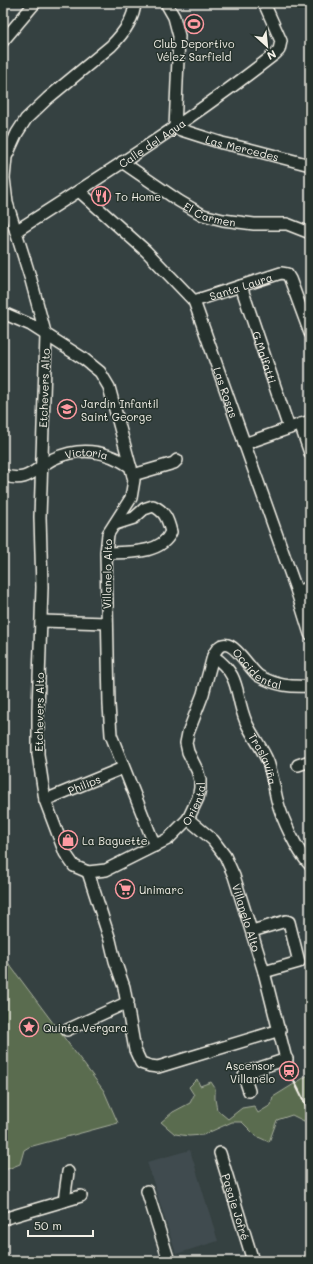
<svg xmlns="http://www.w3.org/2000/svg" width="313" height="1264" font-family="Mali,sans-serif">
	<style>
		.built { fill: #404b4f }
		.green { fill: #5a6c4f; stroke: #a7ae9c }
		.lines { fill: none; stroke-linecap: round; stroke-linejoin: round }
		.minor-casing { stroke: #f4f1e8; stroke-width: 14 }
		.minor { stroke: #26332d; stroke-width: 11 }
		.rail { stroke: #f4f1e8; stroke-width: 2.5 }
		.labels { text-anchor: middle; dominant-baseline: central; stroke-width: 3; stroke-linejoin: round; paint-order: stroke }
		.poi-label { font-size: 11px; fill: #f4f1e8; stroke: #26332d; text-anchor: start }
		.street-label { font-size: 11px; fill: #f4f1e8; stroke: #26332d }
	</style>
	<rect width="100%" height="100%" fill="#354141"/>
	<filter id="ink" filterUnits="userSpaceOnUse"><feTurbulence type="fractalNoise" baseFrequency=".025" numOctaves="2"/><feDisplacementMap in="SourceGraphic" scale="8" xChannelSelector="R" yChannelSelector="G"/><feConvolveMatrix kernelMatrix="1 2 1 2 8 2 1 2 1" color-interpolation-filters="sRGB"/></filter>
	<g filter="url(#ink)">
		<path class="built" d="M190 1150 218 1241 176 1254 147 1162Z"/>
		<path class="green" d="M3 956 104 1091 118 1123 29 1147 24 1150 20 1164 3 1171Z
			M310 1074V1124L292 1115 277 1120 269 1142 256 1136 242 1122H232L203 1135 189 1136 175 1134 161 1122 173 1112 190 1103 194 1095 189 1087 197 1079 200 1086 211 1082 215 1088V1099L217 1110 228 1119 242 1108 254 1106 258 1113 271 1105 273 1097Z"/>
		<g class="lines">
			<g class="minor-casing">
				<g id="minor">
					<path id="s1" d="M135 3C134 19 122 35 111 46L48 98 26 119 17 133 6 157 4 178 7 203 31 280 46 336 40 517 42 587 38 710V754L45 800 65 853 74 866 88 872 106 870 168 839 188 819 198 798 200 788V780L197 770 188 752 186 743 188 733 203 694 213 656C227 624 247 668 259 676 277 686 291 687 310 686"/>
					<path id="s2" d="M166 3 174 17 179 36 175 128 222 143 249 149 310 165"/>
					<path d="M3 41 35 3"/>
					<path id="s3" d="M122 162 179 201 203 215 223 220 254 224H287L310 233"/>
					<path id="s4" d="M79 191 146 251 194 301 297 592 310 634"/>
					<path id="s5" d="M16 231C104 175 192 119 275 54L279 50 281 41 264 3"/>
					<path id="s6" d="M241 286 289 428"/>
					<path id="s7" d="M194 301 281 273 287 274 290 279 310 333"/>
					<path d="M3 313 31 325 84 359 100 372 109 387 134 480 131 498 108 534 106 553 109 705 111 735 155 846"/>
					<path d="M300 424 310 453"/>
					<path d="M244 444 310 421"/>
					<path id="s8" d="M3 475C28 484 34 469 53 459 81 446 106 450 131 467"/>
					<path d="M133 475 174 463 177 460"/>
					<path d="M106 553C127 552 161 555 171 532 168 520 165 511 153 506L144 509 134 518 115 524"/>
					<path d="M297 592 310 587"/>
					<path d="M42 621 107 623"/>
					<path id="s9" d="M213 656C242 676 234 693 246 722 252 736 262 747 268 762 272 774 274 787 277 800 282 819 297 851 310 865"/>
					<path d="M298 765 310 761"/>
					<path id="s10" d="M45 800 123 768"/>
					<path id="s11" d="M188 819 213 840 225 856 234 876 264 972 289 1071"/>
					<path d="M88 872 110 940 115 961 124 987 135 1050 141 1063 150 1066 158 1067 280 1030"/>
					<path d="M252 931 286 921 289 922 299 962 264 972"/>
					<path d="M67 1030 128 1002"/>
					<path d="M249 1091 244 1076 247 1072 287 1059"/>
					<path id="s12" d="M220 1153 253 1261"/>
					<path d="M147 1191 169 1261"/>
					<path d="M64 1201 68 1172"/>
					<path d="M3 1219 81 1196"/>
				</g>
			</g>
			<use href="#minor" class="minor"/>
			<path class="rail" d="M289 1071 310 1113"/>
		</g>
	</g>
	<defs>
		<g id="stadium-ring" transform="scale(1)"><circle r="9.5" fill="#26332d" stroke="#ff9aa2" stroke-width="1.5"/><path d="M0-5a6.5 5 0 1 0 0 10a6.5 5 0 1 0 0-10ZM-3.5-1.8h7v3.6h-7Z" fill="#ff9aa2"/></g>
		<g id="restaurant-ring" transform="scale(1)"><circle r="9.5" fill="#26332d" stroke="#ff9aa2" stroke-width="1.5"/><path d="M-5-6h1v4h1v-4h1v4h1v-4h1v5L-1.5 .5V6h-2V.5L-5-1ZM5-6V6H3V1.5H1.5Q1.5-4 5-6Z" fill="#ff9aa2"/></g>
		<g id="school-ring" transform="scale(1)"><circle r="9.5" fill="#26332d" stroke="#ff9aa2" stroke-width="1.5"/><path d="M0-5L7-2L0 1L-7-2ZM-4 1L0 2.5L4 1V4Q0 6-4 4Z" fill="#ff9aa2"/></g>
		<g id="shop-ring" transform="scale(1)"><circle r="9.5" fill="#26332d" stroke="#ff9aa2" stroke-width="1.5"/><path d="M-5-2.5h2.3a2.7 3.5 0 0 1 5.4 0H5L5.5 6h-11ZM-1.5-2.5h3a1.5 2.3 0 0 0-3 0Z" fill="#ff9aa2"/></g>
		<g id="supermarket-ring" transform="scale(1)"><circle r="9.5" fill="#26332d" stroke="#ff9aa2" stroke-width="1.5"/><path d="M-6-5.5h2.5l.6 2H6L4.5 2H-2.5L-4.4-4H-6ZM-1.5 3.2a1.3 1.3 0 1 0 .1 0ZM3 3.2a1.3 1.3 0 1 0 .1 0Z" fill="#ff9aa2"/></g>
		<g id="sight-ring" transform="scale(1)"><circle r="9.5" fill="#26332d" stroke="#ff9aa2" stroke-width="1.5"/><path d="M0-6L1.8-2.2L6-1.7L2.9 1.2L3.7 5.4L0 3.3L-3.7 5.4L-2.9 1.2L-6-1.7L-1.8-2.2Z" fill="#ff9aa2"/></g>
		<g id="station-ring" transform="scale(1)"><circle r="9.5" fill="#26332d" stroke="#ff9aa2" stroke-width="1.5"/><path d="M-3-6H3Q5-6 5-4V2Q5 4 3 4L4.5 6H3L1.5 4h-3L-3 6H-4.5L-3 4Q-5 4-5 2V-4Q-5-6-3-6ZM-3.5-4v3h7v-3ZM-3.5 1v1.5H-2V1ZM2 1v1.5H3.5V1Z" fill="#ff9aa2"/></g>
	</defs>
	<g fill-rule="evenodd">
		<use href="#stadium-ring" x="194" y="24"/>
		<use href="#restaurant-ring" x="101" y="196"/>
		<use href="#school-ring" x="67" y="409"/>
		<use href="#shop-ring" x="68" y="840"/>
		<use href="#supermarket-ring" x="125" y="889"/>
		<use href="#sight-ring" x="29" y="1027"/>
		<use href="#station-ring" x="289" y="1071"/>
	</g>
	<g class="labels">
		<g class="poi-label">
			<text x="194" y="43" text-anchor="middle">Club Deportivo<tspan x="194" dy="13">Vélez Sarfield</tspan></text>
			<text x="115" y="196">To Home</text>
			<text x="81" y="403">Jardín Infantil<tspan x="81" dy="13">Saint George</tspan></text>
			<text x="82" y="840">La Baguette</text>
			<text x="139" y="889">Unimarc</text>
			<text x="43" y="1027">Quinta Vergara</text>
			<text x="275" y="1065" text-anchor="end">Ascensor<tspan x="275" dy="13">Villanelo</tspan></text>
		</g>
		<g class="street-label">
			<text stroke="none"><textPath href="#s5" startOffset="162">Calle del Agua</textPath></text>
			<text stroke="none"><textPath href="#s2" startOffset="198">Las Mercedes</textPath></text>
			<text stroke="none"><textPath href="#s3" startOffset="103">El Carmen</textPath></text>
			<text stroke="none"><textPath href="#s7" startOffset="49">Santa Laura</textPath></text>
			<text stroke="none"><textPath href="#s6" startOffset="75">G.Malfatti</textPath></text>
			<text transform="translate(44 388) rotate(-88)">Etchevers Alto</text>
			<text stroke="none"><textPath href="#s4" startOffset="256">Las Rosas</textPath></text>
			<text stroke="none"><textPath href="#s8" startOffset="90">Victoria</textPath></text>
			<text transform="translate(107 574) rotate(-89)">Villanelo Alto</text>
			<text stroke="none"><textPath href="#s1" startOffset="1290">Occidental</textPath></text>
			<text transform="translate(39 712) rotate(-89)">Etchevers Alto</text>
			<text stroke="none"><textPath href="#s9" startOffset="117">Traslaviña</textPath></text>
			<text stroke="none"><textPath href="#s10" startOffset="42">Philips</textPath></text>
			<text stroke="none"><textPath href="#s1" startOffset="1075">Oriental</textPath></text>
			<text stroke="none"><textPath href="#s11" startOffset="118">Villanelo Alto</textPath></text>
			<text stroke="none"><textPath href="#s12" startOffset="56">Pasaje Jofré</textPath></text>
		</g>
	</g>
	<rect width="313" height="1264" fill="none" stroke="#26332d" stroke-width="16"/>
	<rect x="8" y="8" width="297" height="1248" fill="none" stroke="#f4f1e8" stroke-width="1.5" filter="url(#ink)"/>
	<g transform="translate(267 46) rotate(153)" stroke="#26332d" stroke-width="3" paint-order="stroke">
	<path d="M0-3L7 15L0 10L-7 15Z" fill="#f4f1e8"/>
	<text y="-6" font-size="11" font-weight="bold" text-anchor="middle" fill="#f4f1e8">N</text>
	</g>
	<path d="M28 1230v6h65v-6" fill="none" stroke="#f4f1e8" stroke-width="2"/>
	<text x="34" y="1230" font-size="12" fill="#f4f1e8" stroke="#26332d" stroke-width="3" paint-order="stroke">50 m</text>
</svg>
